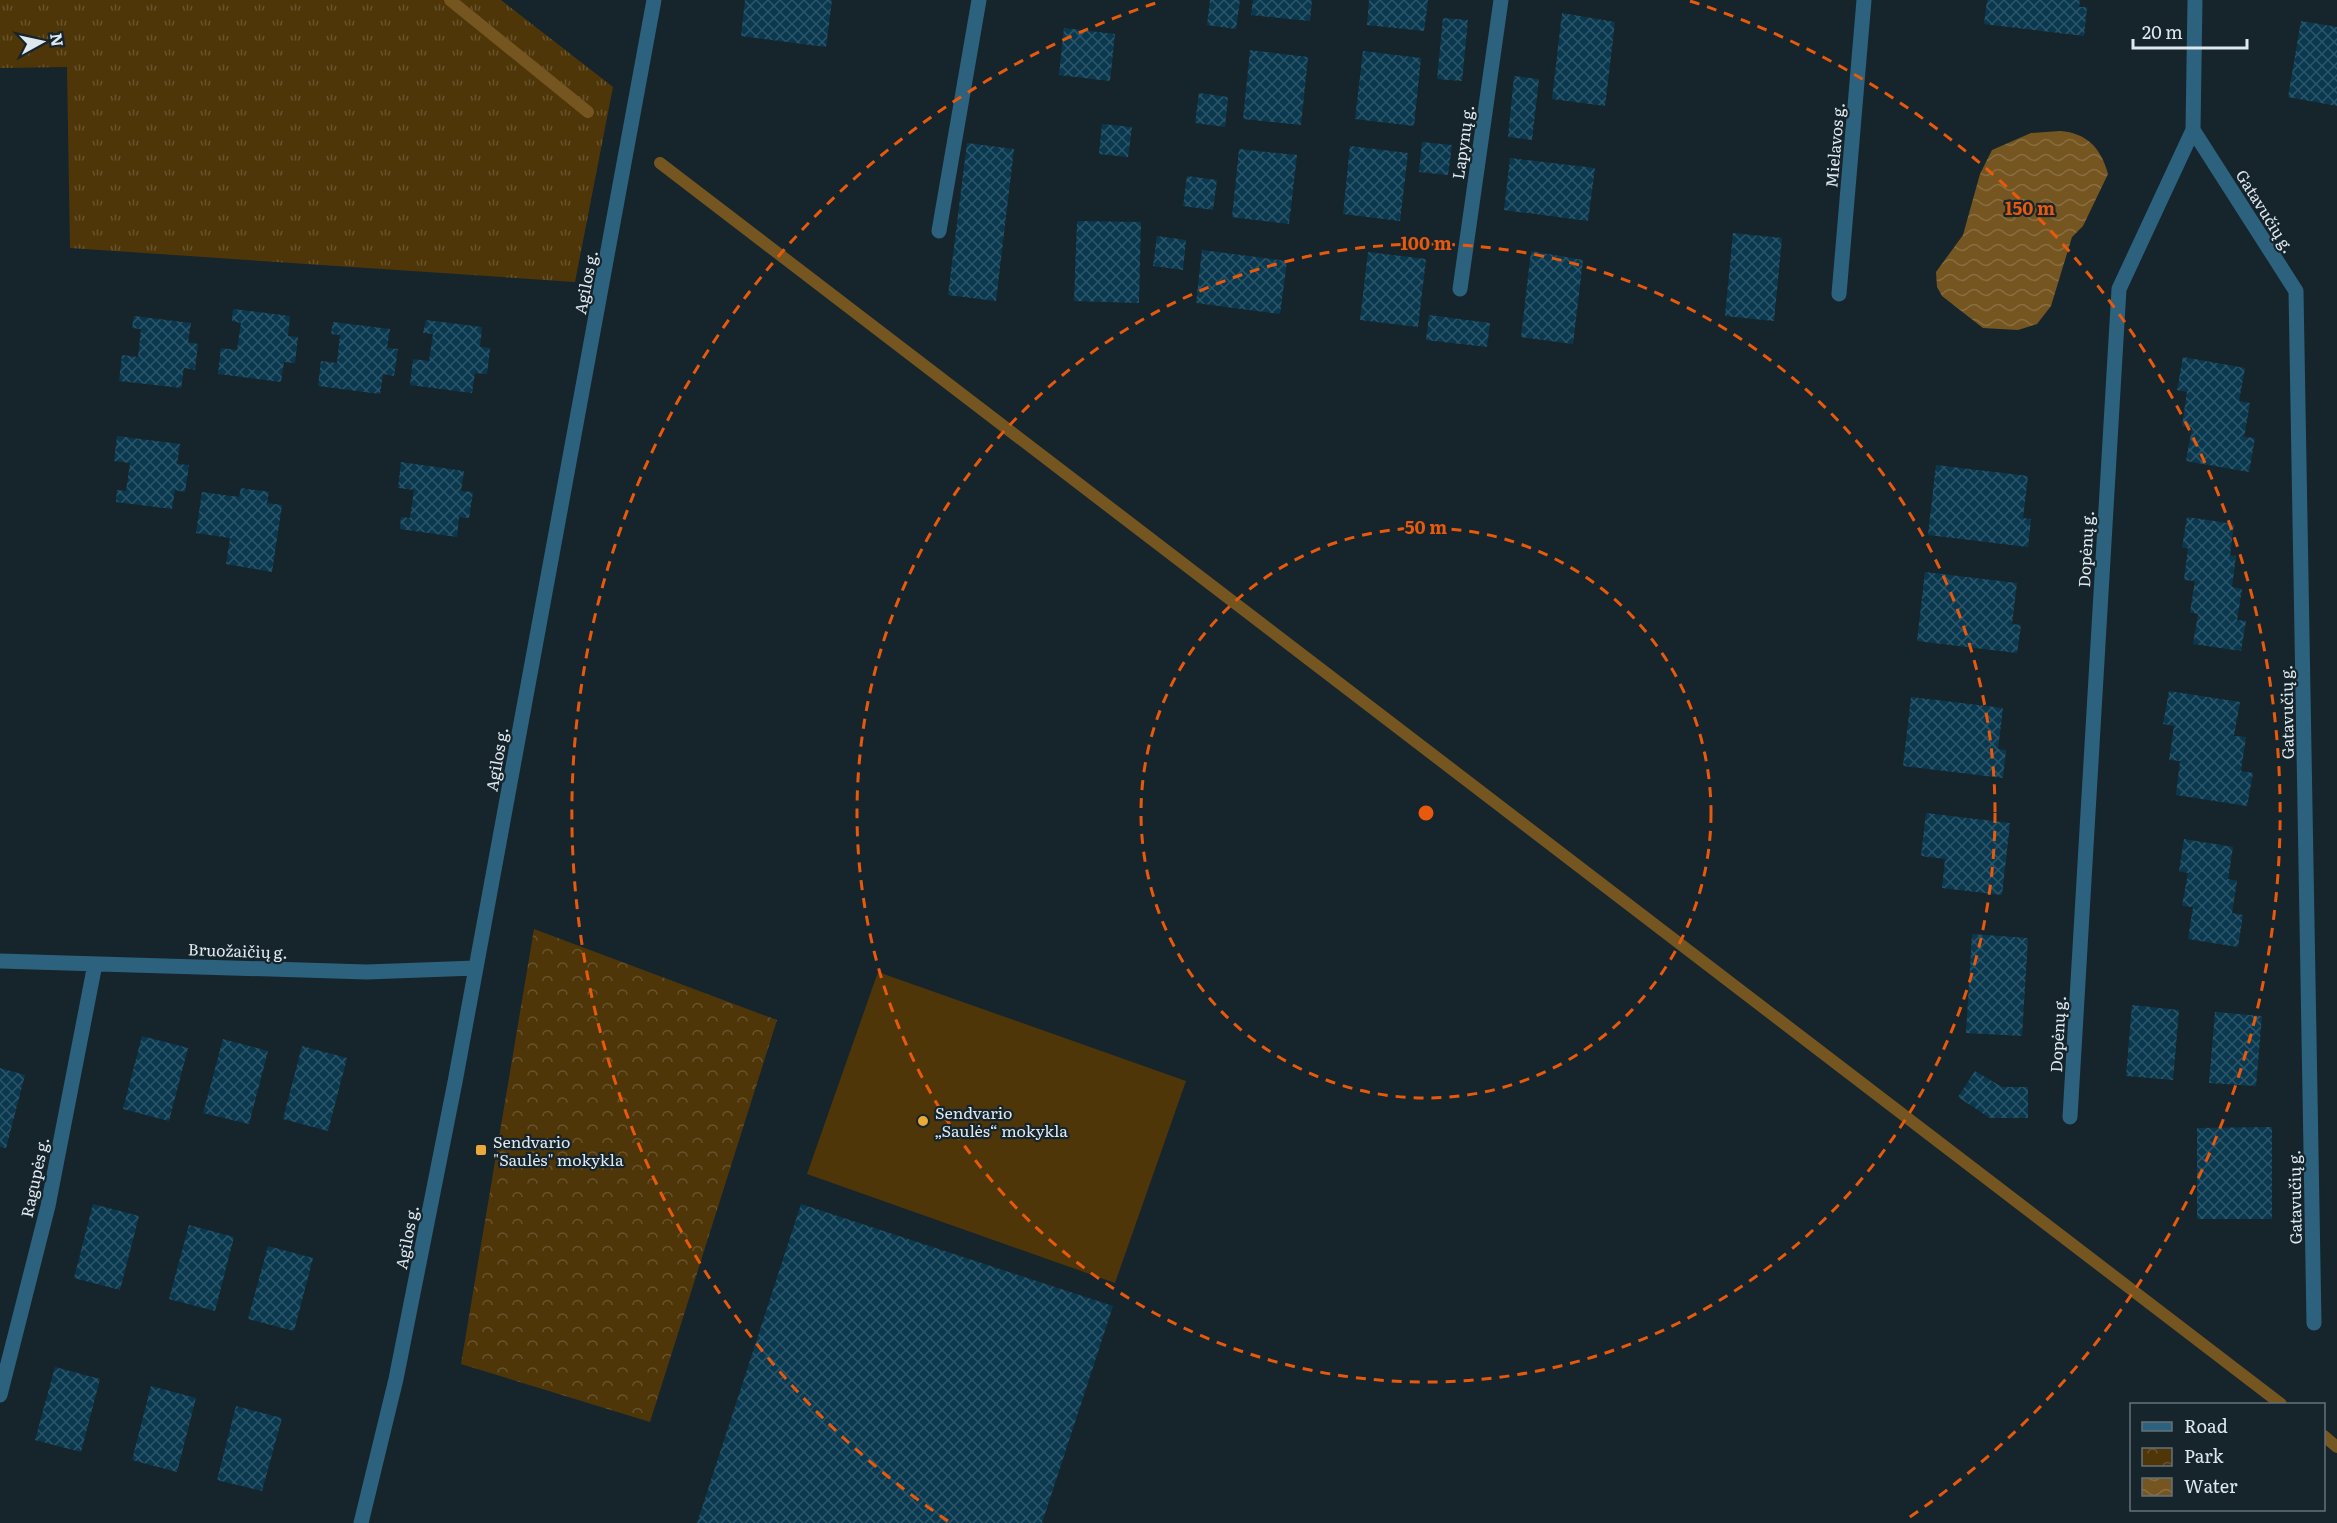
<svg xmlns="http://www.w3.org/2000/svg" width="2337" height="1523" font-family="Literata,serif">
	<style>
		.grass { fill: url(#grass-tufts) }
		.park { fill: url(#park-crowns) }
		.pitch { fill: #4f3609 }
		.water { fill: url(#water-waves) }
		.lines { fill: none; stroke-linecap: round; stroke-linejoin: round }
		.stream { stroke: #765620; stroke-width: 12 }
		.building { fill: url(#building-cross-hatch) }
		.minor { stroke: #2c627e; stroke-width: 15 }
		.ring { fill: none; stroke: #e8590c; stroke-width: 3; stroke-dasharray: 10 8 }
		.poi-dot { fill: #eaaa39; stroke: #16242c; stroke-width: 2 }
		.labels { text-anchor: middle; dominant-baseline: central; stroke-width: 4.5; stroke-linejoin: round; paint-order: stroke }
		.street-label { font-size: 16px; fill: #dfe8ee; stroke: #16242c }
		.poi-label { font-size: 16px; fill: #dfe8ee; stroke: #16242c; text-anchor: start }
		.centre { fill: #e8590c; stroke: #16242c; stroke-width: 3 }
		.ring-label { font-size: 18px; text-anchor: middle; font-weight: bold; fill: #e8590c; stroke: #16242c; stroke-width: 4.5; stroke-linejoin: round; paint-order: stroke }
	</style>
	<defs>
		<pattern id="grass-tufts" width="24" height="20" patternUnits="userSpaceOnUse" patternTransform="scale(1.5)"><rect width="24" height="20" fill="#4f3609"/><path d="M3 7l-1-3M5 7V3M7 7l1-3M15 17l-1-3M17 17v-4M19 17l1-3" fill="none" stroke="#68532d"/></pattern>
		<pattern id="park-crowns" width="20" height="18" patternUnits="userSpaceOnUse" patternTransform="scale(1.5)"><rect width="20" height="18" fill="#4f3609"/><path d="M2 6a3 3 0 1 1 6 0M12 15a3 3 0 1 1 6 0" fill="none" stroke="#68532d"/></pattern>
		<pattern id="water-waves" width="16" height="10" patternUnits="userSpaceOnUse" patternTransform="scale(1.5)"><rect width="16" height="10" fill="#765620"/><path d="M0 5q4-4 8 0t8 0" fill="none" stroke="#896e41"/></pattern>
		<pattern id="building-cross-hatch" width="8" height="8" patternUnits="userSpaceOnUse" patternTransform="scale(1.5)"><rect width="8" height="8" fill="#0a394f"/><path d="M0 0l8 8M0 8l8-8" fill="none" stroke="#2d5669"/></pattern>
	</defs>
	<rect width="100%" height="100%" fill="#16242c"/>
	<path class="grass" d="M0 0H501L613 87 575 282 70 248 67 67 0 68Z"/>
	<path class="park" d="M534 929 777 1020 650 1422 461 1364Z"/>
	<path class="pitch" d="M878 972 1186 1081 1115 1283 807 1174Z"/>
	<path class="water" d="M2060 131C2087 133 2101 148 2108 174L2083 226 2072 237 2051 306 2037 324 2018 330 1983 328 1942 296 1937 287 1936 272 1963 235 1980 174 1992 150 2031 133Z"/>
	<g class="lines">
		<path class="stream" d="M450 0 588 112
			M660 163 2281 1404
			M2324 1436 2337 1447"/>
	</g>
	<path class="building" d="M745 0H832L826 47 741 36Z
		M1210 0H1240L1236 29 1207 25Z
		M1253 0H1312L1310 21 1251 15Z
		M1369 0H1428L1424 31 1367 25Z
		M1987 0H2080L2079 7H2087L2084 36 1984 24Z
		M1562 13 1615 22 1605 106 1552 99Z
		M1443 18 1468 20 1462 81 1437 79Z
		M2301 21 2337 27V106L2288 97Z
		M1064 28 1115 34 1110 81 1059 75Z
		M1250 50 1308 57 1301 125 1243 119Z
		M1363 51 1421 58 1414 126 1355 119Z
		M1514 76 1539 79 1532 140 1508 137Z
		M1199 93 1228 97 1225 127 1195 123Z
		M1102 124 1132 127 1128 157 1099 154Z
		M1422 142 1452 145 1448 175 1419 172Z
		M967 143 1014 149 996 301 948 295Z
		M1350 146 1408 153 1400 221 1343 214Z
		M1239 149 1297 155 1289 224 1232 217Z
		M1510 158 1595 168 1588 221 1504 210Z
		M1187 176 1217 180 1213 210 1183 206Z
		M1077 221 1141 222 1139 303 1074 301Z
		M1733 233 1782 238 1774 321 1725 316Z
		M1157 236 1186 240 1183 270 1153 266Z
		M1202 250 1287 261 1280 314 1196 303Z
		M1531 251 1583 260 1573 344 1521 337Z
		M1368 252 1426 259 1418 327 1360 320Z
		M233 309 290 316 288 336 298 337 295 363 284 362 281 382 218 374 221 348 237 350 241 323 232 321Z
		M1429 315 1490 323 1487 347 1426 340Z
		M134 316 191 323 188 342 198 344 195 370 184 368 181 388 119 381 122 355 138 357 141 329 132 328Z
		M426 320 482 327 480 347 490 348 487 374 475 373 472 393 410 385 413 359 429 361 433 334 423 333Z
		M333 322 390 329 387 348 398 349 394 376 383 374 380 394 318 386 321 361 337 363 340 335 331 334Z
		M2183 357 2245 368 2239 401 2250 403 2244 437 2255 438 2249 472 2186 461 2192 428 2182 426 2187 392 2177 390Z
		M117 436 180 444 177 464 189 465 185 492 175 490 172 509 116 502 117 490 126 491 130 463 114 461Z
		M401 462 464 471 461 491 473 492 469 518 459 517 457 537 400 529 401 517 410 518 414 490 398 488Z
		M1936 465 2028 476 2023 518 2031 519 2028 547 1928 535Z
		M241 488 269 492 267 503 282 505 272 572 226 564 230 538 196 533 202 492 239 497Z
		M2187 517 2234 524 2230 555 2236 556 2232 587 2242 589 2237 620 2246 621 2241 651 2193 644 2198 614 2190 612 2195 581 2184 580 2188 548H2182Z
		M1925 572 2017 583 2012 624 2021 625 2017 653 1917 641Z
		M2169 691 2240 702 2234 736 2246 737 2241 771 2253 773 2247 806 2176 795 2180 761 2169 760 2174 726 2163 724Z
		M1911 697 2003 708 1998 749 2006 750 2003 778 1903 766Z
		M1926 813 2010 823 2002 895 1942 888 1945 859 1921 856Z
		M2184 839 2233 847 2228 879 2237 881 2232 913 2243 915 2238 947 2188 939 2193 907 2182 906 2188 873 2179 871Z
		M1972 934 2028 938 2022 1036 1966 1033Z
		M2132 1005 2179 1010 2173 1080 2126 1076Z
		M2215 1012 2262 1016 2256 1086 2209 1083Z
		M142 1036 188 1048 169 1121 123 1109Z
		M223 1039 268 1051 249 1124 203 1113Z
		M302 1046 347 1058 328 1131 283 1119Z
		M0 1068 25 1075 6 1148 0 1147Z
		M1975 1071 2002 1087H2028V1118H1990L1958 1097Z
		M2272 1127V1219H2197V1128Z
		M93 1204 139 1216 120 1290 74 1278Z
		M801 1204 1113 1306 1042 1523H697Z
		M189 1225 234 1237 215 1311 169 1299Z
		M268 1246 313 1258 294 1331 248 1319Z
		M55 1367 100 1379 81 1452 35 1440Z
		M151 1386 196 1398 177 1472 132 1460Z
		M236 1406 282 1418 262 1491 217 1480Z"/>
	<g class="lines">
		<path class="minor" d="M2193 130 2296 291 2314 1323
			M939 231 979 0
			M1460 289 1501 0
			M1839 294 1864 0
			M0 961 367 972 476 968
			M2070 1117 2119 289 2193 130 2195 0
			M0 1395 48 1206 95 964
			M361 1523 396 1379 455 1082 654 0"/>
	</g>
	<g class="ring">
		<circle cx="1426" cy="813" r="285"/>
		<circle cx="1426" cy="813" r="569"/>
		<path d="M948 1521A854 854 0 0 1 1162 1M1690 1A854 854 0 0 1 1904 1521"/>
	</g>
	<g class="poi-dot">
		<circle cx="923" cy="1121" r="6"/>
		<rect x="475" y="1144" width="12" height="12" rx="3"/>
	</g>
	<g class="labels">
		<g class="street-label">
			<text transform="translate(1462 142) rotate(-82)">Lapynų g.</text>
			<text transform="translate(1834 145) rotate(-85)">Mielavos g.</text>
			<text transform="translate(2266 211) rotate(58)">Gatavučių g.</text>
			<text transform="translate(585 282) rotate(-79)">Agilos g.</text>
			<text transform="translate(2085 549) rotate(-87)">Dopėnų g.</text>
			<text transform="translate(2286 712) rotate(-91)">Gatavučių g.</text>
			<text transform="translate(496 759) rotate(-80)">Agilos g.</text>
			<text transform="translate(238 950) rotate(2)">Bruožaičių g.</text>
			<text transform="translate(2057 1034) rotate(-87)">Dopėnų g.</text>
			<text transform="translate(34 1177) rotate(-78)">Ragupės g.</text>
			<text transform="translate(2294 1197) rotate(-91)">Gatavučių g.</text>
			<text transform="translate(406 1237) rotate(-79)">Agilos g.</text>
		</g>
		<g class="poi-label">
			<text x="935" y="1112">Sendvario<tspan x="935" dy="18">„Saulės“ mokykla</tspan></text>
			<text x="493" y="1141">Sendvario<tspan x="493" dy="18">"Saulės" mokykla</tspan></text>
		</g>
	</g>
	<circle cx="1426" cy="813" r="9" class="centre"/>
	<g class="ring-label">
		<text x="2030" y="215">150 m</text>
		<text x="1426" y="250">100 m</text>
		<text x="1426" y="534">50 m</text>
	</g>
	<rect x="2130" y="1403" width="195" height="108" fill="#16242c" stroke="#66727a" stroke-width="1.5"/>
	<rect x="2142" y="1422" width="30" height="9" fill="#2c627e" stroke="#66727a" stroke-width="1.5"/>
	<text x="2184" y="1433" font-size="18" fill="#dfe8ee">Road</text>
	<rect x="2142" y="1448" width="30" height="18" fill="url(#park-crowns)" stroke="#66727a" stroke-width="1.5"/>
	<text x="2184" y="1463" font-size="18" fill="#dfe8ee">Park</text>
	<rect x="2142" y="1478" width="30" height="18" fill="url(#water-waves)" stroke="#66727a" stroke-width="1.5"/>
	<text x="2184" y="1493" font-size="18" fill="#dfe8ee">Water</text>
	<g transform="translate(42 42) rotate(82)" stroke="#16242c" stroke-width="4.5" paint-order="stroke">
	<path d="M0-4.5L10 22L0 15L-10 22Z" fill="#dfe8ee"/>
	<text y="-9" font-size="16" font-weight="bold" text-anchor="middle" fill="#dfe8ee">N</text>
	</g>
	<path d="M2133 39v9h114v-9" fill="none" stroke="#dfe8ee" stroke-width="3"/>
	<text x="2142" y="39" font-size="18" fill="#dfe8ee" stroke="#16242c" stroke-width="4.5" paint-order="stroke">20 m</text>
</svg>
